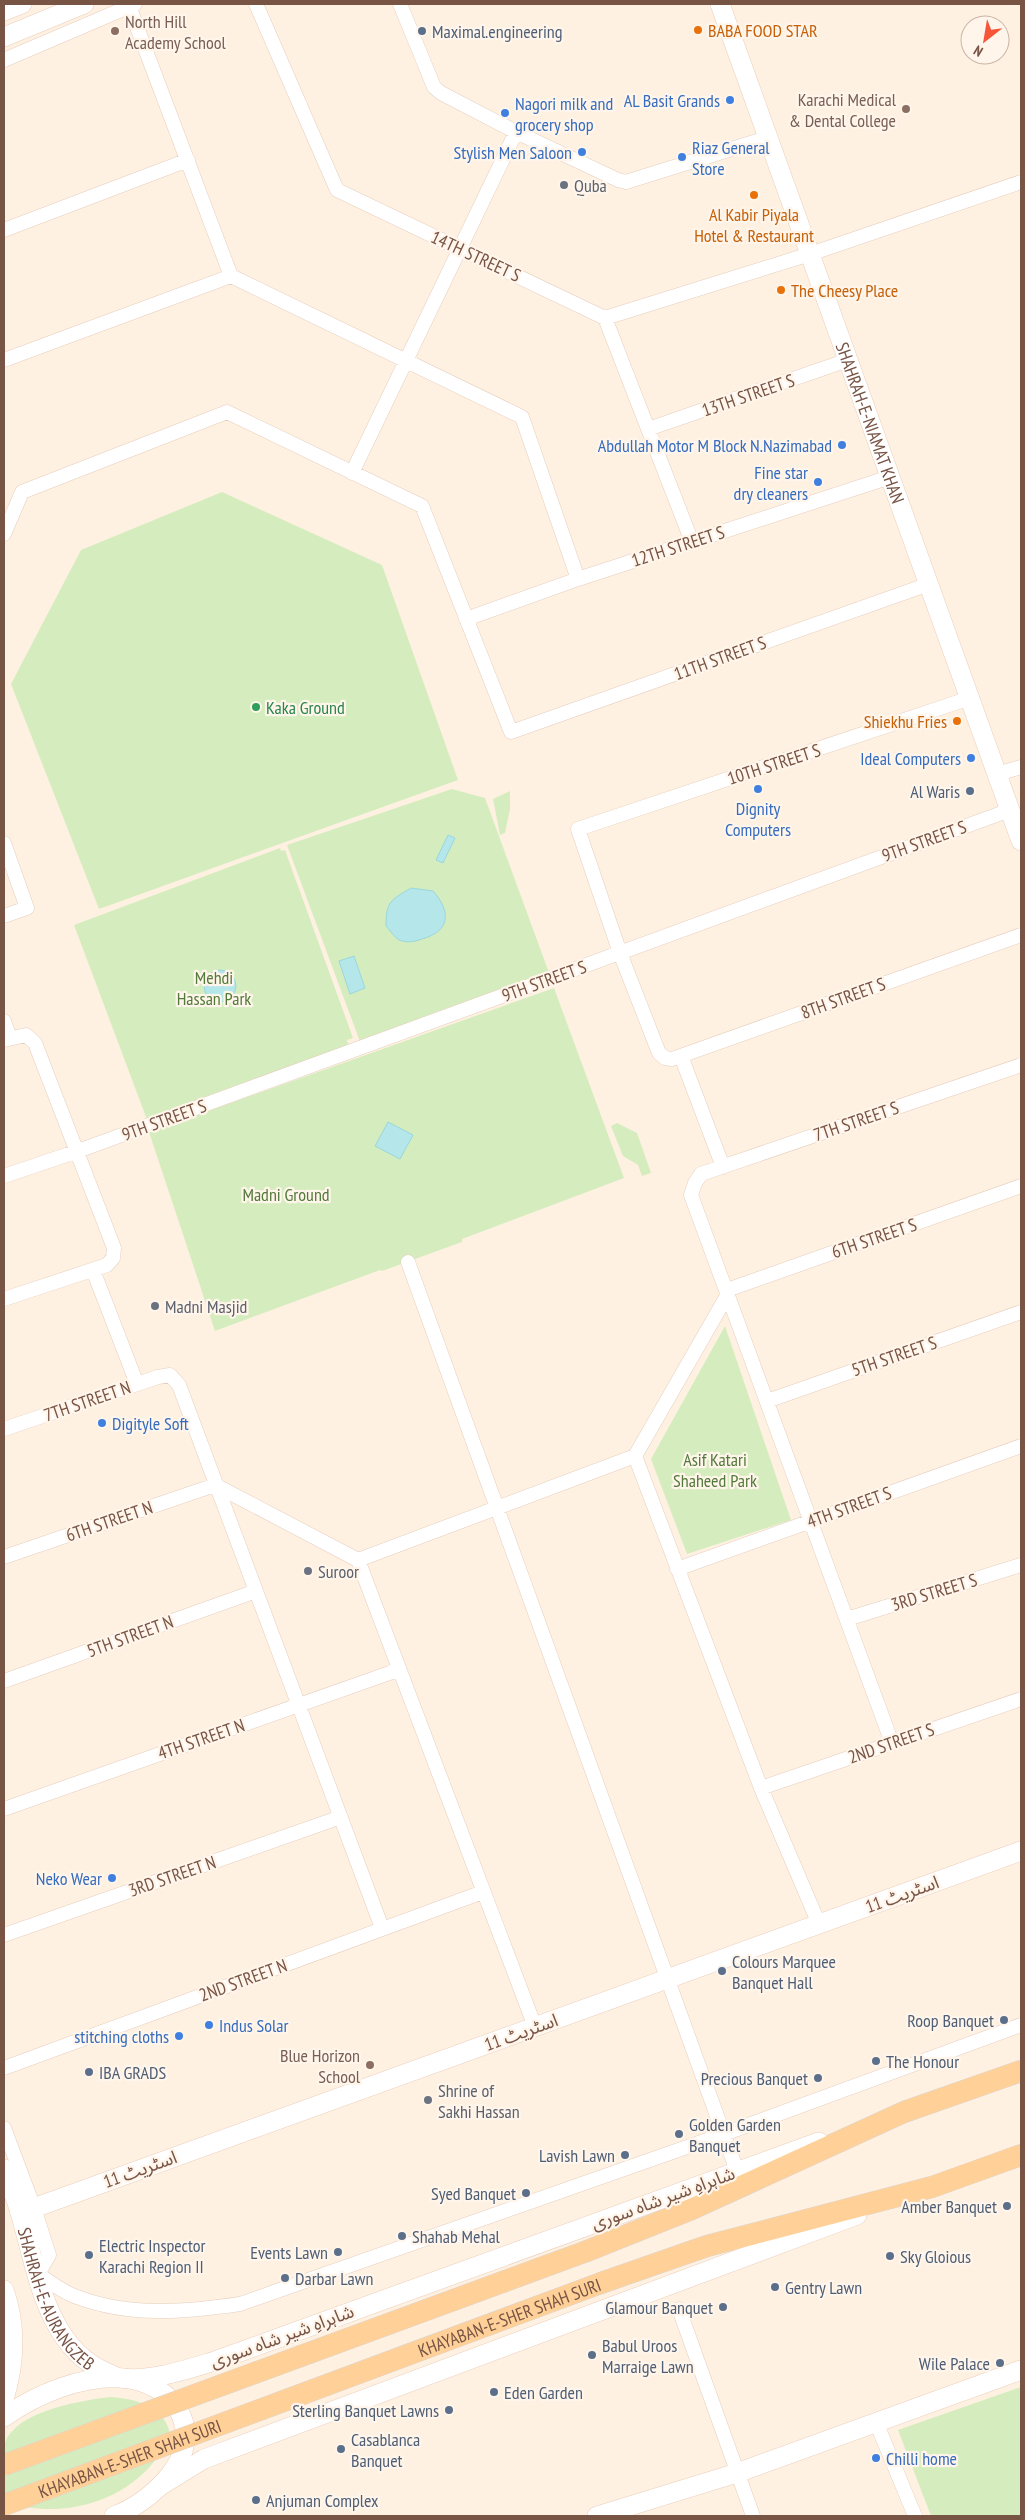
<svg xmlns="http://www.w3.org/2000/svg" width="1025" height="2520" font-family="'PT Sans Narrow','Noto Sans Arabic',sans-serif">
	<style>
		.green { fill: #d5edbe }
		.water { fill: #b4e6ea; stroke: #99d7dd }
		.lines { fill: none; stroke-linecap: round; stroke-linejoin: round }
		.street-casing { stroke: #e6cebe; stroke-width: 15 }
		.secondary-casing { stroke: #ebcebb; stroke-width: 20 }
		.primary-casing { stroke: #dcd3cf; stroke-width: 22 }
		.street { stroke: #fff; stroke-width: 14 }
		.secondary { stroke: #fff; stroke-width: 19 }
		.primary { stroke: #ffd198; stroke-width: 21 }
		.primary-bridge-casing { stroke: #dcd3cf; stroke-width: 22; stroke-linecap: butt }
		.primary-bridge { stroke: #ffd198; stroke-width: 21 }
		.food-dot { fill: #e8710a; stroke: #fff5ea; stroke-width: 2 }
		.education-dot { fill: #8d6e63; stroke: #fff5ea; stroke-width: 2 }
		.service-dot { fill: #5c6f8a; stroke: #fff5ea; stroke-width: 2 }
		.shop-dot { fill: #3f7fe0; stroke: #fff5ea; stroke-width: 2 }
		.worship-dot { fill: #6b7280; stroke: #fff5ea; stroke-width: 2 }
		.leisure-dot { fill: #2e9e5b; stroke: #fff5ea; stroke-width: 2 }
		.labels { text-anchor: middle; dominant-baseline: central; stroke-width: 4.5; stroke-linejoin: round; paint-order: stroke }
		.education-label { font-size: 18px; fill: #785e54; stroke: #fff5ea; text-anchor: end }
		.food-label { font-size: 18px; fill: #c56008; stroke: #fff5ea; text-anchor: start }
		.service-label { font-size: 18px; fill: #4e5e75; stroke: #fff5ea; text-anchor: start }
		.shop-label { font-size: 18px; fill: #366cbe; stroke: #fff5ea; text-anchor: end }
		.worship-label { font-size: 18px; fill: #5b616d; stroke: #fff5ea; text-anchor: start }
		.street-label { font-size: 18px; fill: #785445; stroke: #fff5ea }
		.leisure-label { font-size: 18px; fill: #27864d; stroke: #fff5ea; text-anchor: start }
		.park-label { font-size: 18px; fill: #517a3a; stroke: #fff5ea }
	</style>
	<rect width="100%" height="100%" fill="#fef1e1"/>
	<path class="green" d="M222 492 382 565 458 780 99 909 11 684 81 550Z
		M452 789 485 798 552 981 362 1047 287 845Z
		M510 791V809L505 833 500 835 493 799Z
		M280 848 281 851 285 850 353 1038 347 1040 351 1052 149 1125 74 925Z
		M554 988 624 1178 462 1239V1242L382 1271 380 1270 215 1331 149 1132Z
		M617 1123 637 1133 651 1173 642 1176 638 1165 623 1156 611 1126Z
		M725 1326 791 1520 687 1554 651 1459Z
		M1021 2387V2516H931L898 2430Z
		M111 2397C136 2399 163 2405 170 2433 165 2443 160 2455 153 2463 119 2505 54 2520 4 2501 4 2484 1 2464 4 2447 10 2412 82 2400 111 2397Z"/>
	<path class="water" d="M448 835 455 838 443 863 436 860Z
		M411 888 433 891C451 911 451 931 422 939 414 942 407 943 399 940 394 937 390 930 386 926 386 901 391 900 411 888Z
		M354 956 365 988 350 994 339 961Z
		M204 986a16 16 0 1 1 32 0a16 16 0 1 1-32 0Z
		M388 1122 413 1135 400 1159 375 1146Z"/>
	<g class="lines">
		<g class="street-casing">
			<path id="street" d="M256 4 337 190 605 318 810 254 1021 182
				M400 4 434 87 441 93 516 132 618 180 626 182 767 138
				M129 6 231 276
				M4 60 135 4
				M4 230 188 160
				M605 318 692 542
				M4 360 231 276 522 417 578 579
				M648 429 848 360
				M352 473 516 132
				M4 534 22 492 227 412 422 506 511 732 929 584
				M466 619 578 579 890 477
				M970 698 578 829 620 953 659 1053 665 1058 672 1059 1021 935
				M997 774 1021 767
				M4 843 27 908 4 916
				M4 1021 10 1038
				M4 1040 26 1035 35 1043 114 1248 113 1258 107 1265 4 1299
				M681 1056 723 1167
				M4 1176 78 1151 1010 810
				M408 1262 737 2171
				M93 1270 137 1384
				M727 1290 1021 1186
				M767 1401 1021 1312
				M4 1429 158 1377 170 1375 179 1385 382 1928
				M635 1456 761 1788 819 1924
				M4 1557 215 1485 358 1560 635 1456 728 1294
				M358 1560 535 2027
				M677 1569 1021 1446
				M847 1619 1021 1565
				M4 1681 256 1591
				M892 1743 691 1195 695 1183 701 1174 1021 1065
				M761 1788 1021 1699
				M4 1809 398 1670
				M4 1935 341 1817
				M4 2068 483 1892
				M4 2128 34 2208 49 2255 38 2274C50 2282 64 2293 77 2297 130 2317 186 2312 240 2304L724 2134 1021 2025
				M679 2309 753 2516
				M876 2422 915 2516"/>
		</g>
		<g class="secondary-casing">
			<g id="secondary">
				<path id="s1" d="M720 4 1021 841"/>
				<path d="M4 11 22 4"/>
				<path d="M4 37 84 4"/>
				<path id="s2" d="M4 2169C10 2185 17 2200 21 2216 37 2271 47 2349 108 2373 112 2375 117 2378 122 2378 150 2382 188 2369 215 2361L819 2142"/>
				<path d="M20 2213 1021 1851"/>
				<path d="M4 2290C17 2327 15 2363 4 2399"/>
				<path d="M4 2417C37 2394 80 2376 121 2378 176 2382 206 2432 169 2476 154 2494 135 2508 114 2516"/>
				<path d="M160 2486 204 2459 857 2215"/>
				<path d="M597 2516 737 2473 1021 2370"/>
			</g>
		</g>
		<g class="primary-casing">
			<path id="primary" d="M587 2251 692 2209 904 2112 1021 2071
				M601 2283 707 2246 932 2187 1021 2155"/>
		</g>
		<use href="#street" class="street"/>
		<use href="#secondary" class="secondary"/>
		<use href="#primary" class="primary"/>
		<g class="primary-bridge-casing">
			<g id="primary-bridge">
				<path d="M4 2465 587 2251"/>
				<path id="s3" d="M4 2505 601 2283"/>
			</g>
		</g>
		<use href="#primary-bridge" class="primary-bridge"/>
	</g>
	<g class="food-dot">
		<circle cx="698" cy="30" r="5"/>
		<circle cx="754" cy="195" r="5"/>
		<circle cx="781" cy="290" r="5"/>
		<circle cx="957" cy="721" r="5"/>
	</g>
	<g class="education-dot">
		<circle cx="115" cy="31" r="5"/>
		<circle cx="906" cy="109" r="5"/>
		<circle cx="370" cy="2065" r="5"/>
	</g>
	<g class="service-dot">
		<circle cx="422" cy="31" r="5"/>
		<circle cx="970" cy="791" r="5"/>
		<circle cx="722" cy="1971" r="5"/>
		<circle cx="1004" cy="2020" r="5"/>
		<circle cx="876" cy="2061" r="5"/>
		<circle cx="89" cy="2072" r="5"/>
		<circle cx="818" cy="2078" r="5"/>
		<circle cx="679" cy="2134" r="5"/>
		<circle cx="625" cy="2155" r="5"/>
		<circle cx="526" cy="2193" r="5"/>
		<circle cx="1007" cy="2206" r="5"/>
		<circle cx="402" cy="2236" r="5"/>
		<circle cx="338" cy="2252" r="5"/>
		<circle cx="89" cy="2255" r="5"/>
		<circle cx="890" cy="2256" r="5"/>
		<circle cx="285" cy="2278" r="5"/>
		<circle cx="775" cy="2287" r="5"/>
		<circle cx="723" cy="2307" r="5"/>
		<circle cx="592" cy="2355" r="5"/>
		<circle cx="1000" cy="2363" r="5"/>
		<circle cx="494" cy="2392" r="5"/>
		<circle cx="449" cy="2410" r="5"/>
		<circle cx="341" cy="2449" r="5"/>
		<circle cx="256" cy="2500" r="5"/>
	</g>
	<g class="shop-dot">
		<circle cx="730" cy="100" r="5"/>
		<circle cx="505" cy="113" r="5"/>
		<circle cx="582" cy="152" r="5"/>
		<circle cx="682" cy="157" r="5"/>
		<circle cx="842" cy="445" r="5"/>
		<circle cx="818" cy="482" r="5"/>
		<circle cx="971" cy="758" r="5"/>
		<circle cx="758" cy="789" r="5"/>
		<circle cx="102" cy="1423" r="5"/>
		<circle cx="112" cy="1878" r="5"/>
		<circle cx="209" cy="2025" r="5"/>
		<circle cx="179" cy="2036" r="5"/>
		<circle cx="876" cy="2458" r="5"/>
	</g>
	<g class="worship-dot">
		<circle cx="564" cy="185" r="5"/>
		<circle cx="155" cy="1306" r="5"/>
		<circle cx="308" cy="1571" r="5"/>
		<circle cx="428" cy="2100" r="5"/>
	</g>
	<circle class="leisure-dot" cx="256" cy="707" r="5"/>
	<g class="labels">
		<g class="education-label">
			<text x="125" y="21" text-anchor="start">North Hill<tspan x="125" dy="21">Academy School</tspan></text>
			<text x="896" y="99">Karachi Medical<tspan x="896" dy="21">&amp; Dental College</tspan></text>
			<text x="360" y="2055">Blue Horizon<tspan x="360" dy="21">School</tspan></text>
		</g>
		<g class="food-label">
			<text x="708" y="30">BABA FOOD STAR</text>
			<text x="754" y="214" text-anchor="middle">Al Kabir Piyala<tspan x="754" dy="21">Hotel &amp; Restaurant</tspan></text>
			<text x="791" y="290">The Cheesy Place</text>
			<text x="947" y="721" text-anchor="end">Shiekhu Fries</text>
		</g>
		<g class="service-label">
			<text x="432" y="31">Maximal.engineering</text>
			<text x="960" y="791" text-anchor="end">Al Waris</text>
			<text x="732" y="1961">Colours Marquee<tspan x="732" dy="21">Banquet Hall</tspan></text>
			<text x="994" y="2020" text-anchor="end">Roop Banquet</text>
			<text x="886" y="2061">The Honour</text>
			<text x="99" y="2072">IBA GRADS</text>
			<text x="808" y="2078" text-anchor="end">Precious Banquet</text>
			<text x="689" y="2124">Golden Garden<tspan x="689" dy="21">Banquet</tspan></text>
			<text x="615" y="2155" text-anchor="end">Lavish Lawn</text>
			<text x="516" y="2193" text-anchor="end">Syed Banquet</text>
			<text x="997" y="2206" text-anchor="end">Amber Banquet</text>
			<text x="412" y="2236">Shahab Mehal</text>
			<text x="99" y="2245">Electric Inspector<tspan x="99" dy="21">Karachi Region II</tspan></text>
			<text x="328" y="2252" text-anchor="end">Events Lawn</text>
			<text x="900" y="2256">Sky Gloious</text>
			<text x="295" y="2278">Darbar Lawn</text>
			<text x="785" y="2287">Gentry Lawn</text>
			<text x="713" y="2307" text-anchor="end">Glamour Banquet</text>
			<text x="602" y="2345">Babul Uroos<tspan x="602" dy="21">Marraige Lawn</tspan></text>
			<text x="990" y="2363" text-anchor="end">Wile Palace</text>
			<text x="504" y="2392">Eden Garden</text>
			<text x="439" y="2410" text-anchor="end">Sterling Banquet Lawns</text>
			<text x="351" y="2439">Casablanca<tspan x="351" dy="21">Banquet</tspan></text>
			<text x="266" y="2500">Anjuman Complex</text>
		</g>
		<g class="shop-label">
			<text x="720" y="100">AL Basit Grands</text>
			<text x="515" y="103" text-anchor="start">Nagori milk and<tspan x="515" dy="21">grocery shop</tspan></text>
			<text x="692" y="147" text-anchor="start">Riaz General<tspan x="692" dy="21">Store</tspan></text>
			<text x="572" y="152">Stylish Men Saloon</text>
			<text x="832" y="445">Abdullah Motor M Block N.Nazimabad</text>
			<text x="808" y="472">Fine star<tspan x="808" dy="21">dry cleaners</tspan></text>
			<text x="961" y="758">Ideal Computers</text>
			<text x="758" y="808" text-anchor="middle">Dignity<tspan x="758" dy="21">Computers</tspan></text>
			<text x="112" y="1423" text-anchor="start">Digityle Soft</text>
			<text x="102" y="1878">Neko Wear</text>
			<text x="219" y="2025" text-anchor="start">Indus Solar</text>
			<text x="169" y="2036">stitching cloths</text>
			<text x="886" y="2458" text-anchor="start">Chilli home</text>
		</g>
		<g class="worship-label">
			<text x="574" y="185">Quba</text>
			<text x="165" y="1306">Madni Masjid</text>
			<text x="318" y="1571">Suroor</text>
			<text x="438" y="2090">Shrine of<tspan x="438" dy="21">Sakhi Hassan</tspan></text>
		</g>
		<g class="street-label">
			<text transform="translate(476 256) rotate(25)">14TH STREET S</text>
			<text transform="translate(748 395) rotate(-19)">13TH STREET S</text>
			<text stroke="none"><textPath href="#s1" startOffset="445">SHAHRAH-E-NIAMAT KHAN</textPath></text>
			<text transform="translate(678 546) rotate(-18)">12TH STREET S</text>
			<text transform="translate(720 658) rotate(-20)">11TH STREET S</text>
			<text transform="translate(774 764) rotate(-18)">10TH STREET S</text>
			<text transform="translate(924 841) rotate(-20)">9TH STREET S</text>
			<text transform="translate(544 981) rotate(-20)">9TH STREET S</text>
			<text transform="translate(843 998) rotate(-20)">8TH STREET S</text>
			<text transform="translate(164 1120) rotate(-20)">9TH STREET S</text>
			<text transform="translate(856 1121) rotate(-19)">7TH STREET S</text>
			<text transform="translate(874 1238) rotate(-19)">6TH STREET S</text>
			<text transform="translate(894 1356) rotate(-19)">5TH STREET S</text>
			<text transform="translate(87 1401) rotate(-19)">7TH STREET N</text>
			<text transform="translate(849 1507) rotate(-20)">4TH STREET S</text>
			<text transform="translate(109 1521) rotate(-19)">6TH STREET N</text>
			<text transform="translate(934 1592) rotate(-17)">3RD STREET S</text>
			<text transform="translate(130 1636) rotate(-20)">5TH STREET N</text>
			<text transform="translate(201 1739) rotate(-19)">4TH STREET N</text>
			<text transform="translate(891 1743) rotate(-19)">2ND STREET S</text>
			<text transform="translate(172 1876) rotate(-19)">3RD STREET N</text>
			<text transform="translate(902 1894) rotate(-20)">اسٹریٹ 11</text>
			<text transform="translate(243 1980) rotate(-20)">2ND STREET N</text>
			<text transform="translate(521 2032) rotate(-20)">اسٹریٹ 11</text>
			<text transform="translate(140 2169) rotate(-20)">اسٹریٹ 11</text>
			<text transform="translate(663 2198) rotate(-20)">شاہراہِ شیر شاہ سوری</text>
			<text stroke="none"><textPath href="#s2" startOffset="141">SHAHRAH-E-AURANGZEB</textPath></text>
			<text stroke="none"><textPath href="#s3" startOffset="539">KHAYABAN-E-SHER SHAH SURI</textPath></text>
			<text transform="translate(282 2336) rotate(-20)">شاہراہِ شیر شاہ سوری</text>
			<text stroke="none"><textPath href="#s3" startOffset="134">KHAYABAN-E-SHER SHAH SURI</textPath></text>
		</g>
		<g class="leisure-label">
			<text x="266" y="707">Kaka Ground</text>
		</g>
		<g class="park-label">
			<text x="214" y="977">Mehdi<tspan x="214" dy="21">Hassan Park</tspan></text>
			<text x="286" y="1194">Madni Ground</text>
			<text x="715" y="1459">Asif Katari<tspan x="715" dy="21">Shaheed Park</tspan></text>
		</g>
	</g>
	<rect width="1025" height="2520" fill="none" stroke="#785445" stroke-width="10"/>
	<g transform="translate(985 40) rotate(211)"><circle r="24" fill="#fff5ea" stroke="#c9b5a8"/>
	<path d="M0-4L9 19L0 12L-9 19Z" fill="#f5563a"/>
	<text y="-8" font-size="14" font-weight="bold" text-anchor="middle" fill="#785445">N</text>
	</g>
</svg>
